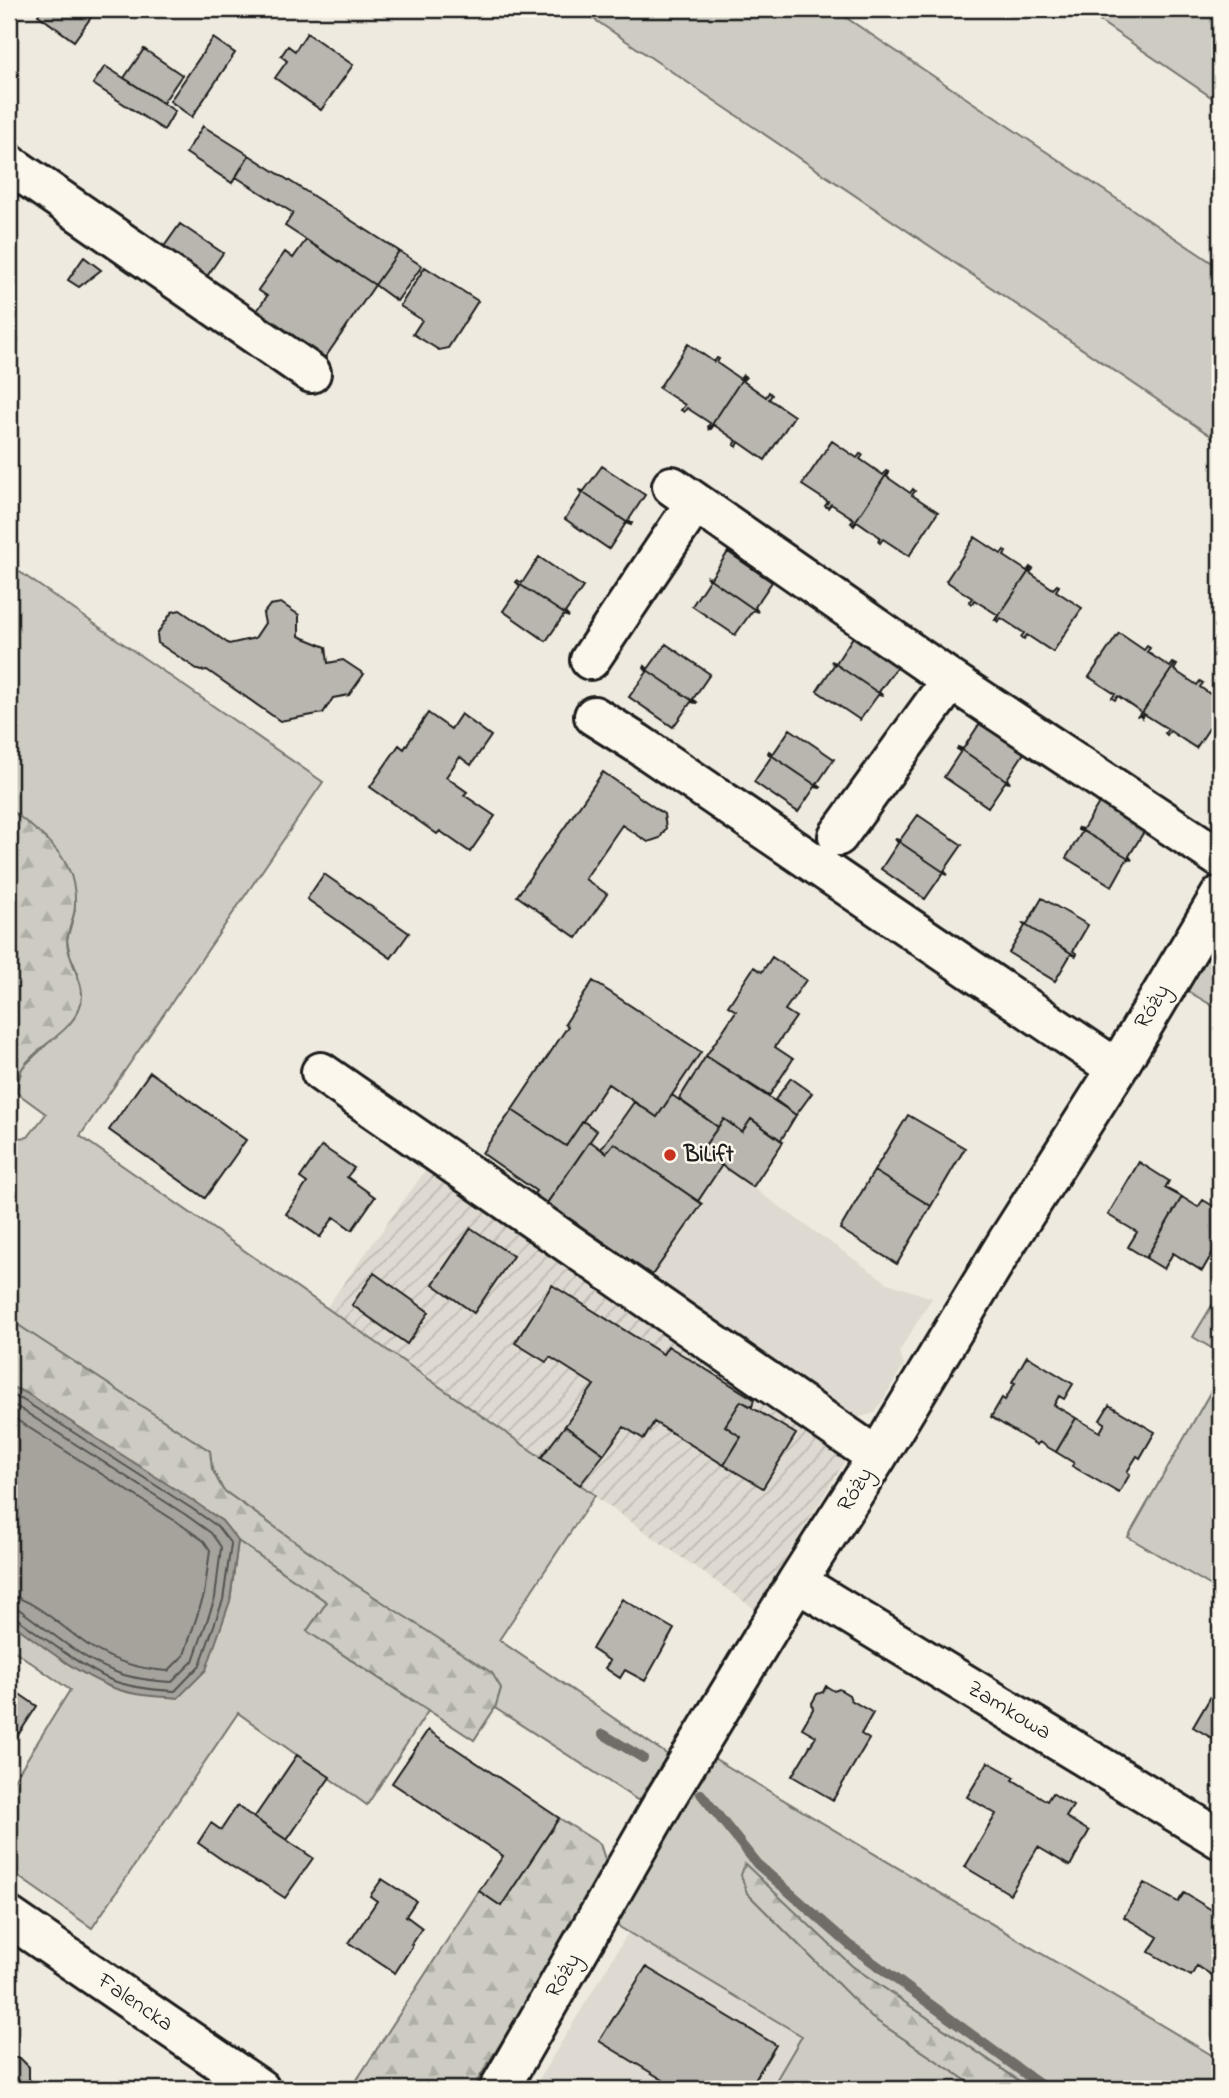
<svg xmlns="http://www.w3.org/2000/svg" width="1229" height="2098" font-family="'Indie Flower',sans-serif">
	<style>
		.built { fill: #dedad1 }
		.industrial { fill: url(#industrial-furrows) }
		.green { fill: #ceccc2; stroke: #75746f; stroke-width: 2 }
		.forest { fill: url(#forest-firs); stroke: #75746f; stroke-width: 2 }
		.water { fill: #a6a39d; stroke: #6f6d69; stroke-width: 2 }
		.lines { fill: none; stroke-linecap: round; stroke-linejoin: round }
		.shore { stroke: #535250; stroke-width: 2 }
		.stream { stroke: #6f6d69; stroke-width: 10 }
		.building { fill: #b9b6af; stroke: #1c1c1c; stroke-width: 2 }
		.minor-casing { stroke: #1c1c1c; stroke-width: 44 }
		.minor { stroke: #fbf7ec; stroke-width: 38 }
		.poi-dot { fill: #c8321e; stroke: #fbf7ec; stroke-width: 2.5 }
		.labels { text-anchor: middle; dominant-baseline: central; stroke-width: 5; stroke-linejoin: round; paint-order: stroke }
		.street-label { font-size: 23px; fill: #1c1c1c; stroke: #fbf7ec }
		.poi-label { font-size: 23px; font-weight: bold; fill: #1c1c1c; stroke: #fbf7ec; text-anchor: start }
	</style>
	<defs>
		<pattern id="industrial-furrows" width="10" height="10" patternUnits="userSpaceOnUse" patternTransform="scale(1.75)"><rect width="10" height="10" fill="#dedad1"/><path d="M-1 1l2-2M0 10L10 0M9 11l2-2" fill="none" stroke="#bebab3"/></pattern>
		<pattern id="forest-firs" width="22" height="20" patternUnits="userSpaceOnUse" patternTransform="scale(1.75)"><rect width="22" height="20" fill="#ceccc2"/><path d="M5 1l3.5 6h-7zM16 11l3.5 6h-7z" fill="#b0afa6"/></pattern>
	</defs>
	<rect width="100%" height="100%" fill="#eeeadf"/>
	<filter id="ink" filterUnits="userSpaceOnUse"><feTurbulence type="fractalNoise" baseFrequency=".0143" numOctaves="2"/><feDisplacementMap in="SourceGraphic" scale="14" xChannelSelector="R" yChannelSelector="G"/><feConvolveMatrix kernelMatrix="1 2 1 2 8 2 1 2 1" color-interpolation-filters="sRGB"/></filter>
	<g filter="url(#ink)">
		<path class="built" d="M593 981 706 1056 679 1099 718 1127 701 1151 888 1283 932 1298 899 1352 904 1365 875 1413 853 1419 548 1203 529 1201 536 1190 482 1153 568 1027 565 1024Z
			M628 1933 803 2036 771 2089H533Z"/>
		<path class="industrial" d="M431 1163 813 1433 845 1461 755 1609 326 1308Z"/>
		<path class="green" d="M579 9H833L1220 268V442Z
			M1082 9H1216L1220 12V103Z
			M11 566 323 782 80 1136 595 1495 499 1640 668 1755 639 1801 495 1708 501 1688 452 1648 356 1585 223 1490 212 1469 210 1451 9 1319V1132L18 1138 28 1137 46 1114 16 1092 22 1068 74 1018 78 974 70 955 67 940 75 910 46 839 9 808V569Z
			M1220 919V1010L1179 986Z
			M1220 1292V1353L1193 1337Z
			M1211 1391 1220 1397V1591L1128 1537Z
			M238 1541 327 1602 307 1631 428 1711 367 1805 238 1713 92 1928 9 1870V1788L70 1690 9 1647V1621L77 1669 110 1687 230 1601Z
			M712 1757 1220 2060V2089H1031L852 1966 745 1865 747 1893 871 2017 979 2089H771L802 2036 611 1922Z"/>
		<path class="forest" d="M9 808C43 837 77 856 75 905 75 918 67 930 67 942 68 964 90 986 79 1009 68 1035 38 1045 23 1067 18 1073 18 1085 16 1092L9 1087Z
			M9 1319 210 1451 212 1469 223 1490 356 1585 492 1673 501 1688 495 1708 474 1740 307 1631 327 1602 238 1541 222 1521 26 1393 9 1386Z
			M559 1818 600 1844 609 1871 472 2089H351L479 1891 501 1905Z
			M745 1864 852 1966 1031 2089H979L871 2017 747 1893 741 1875Z"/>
		<path class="water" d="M9 1386 26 1393 195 1502 222 1521 238 1541 230 1601 206 1670 178 1698C155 1696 131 1696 109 1686 73 1671 40 1644 9 1621Z"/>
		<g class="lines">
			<path class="shore" d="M9 1394 23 1400 191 1508 217 1526 231 1544 223 1600 200 1665 175 1691C154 1690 131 1688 111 1680 77 1664 46 1639 15 1617L9 1616
				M9 1403 19 1408 186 1515 211 1533 221 1547 215 1598 193 1661 172 1682C154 1681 135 1679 118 1673 82 1660 50 1631 20 1610L9 1607
				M9 1415 180 1524 204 1541 210 1550 204 1595 184 1655 168 1671C139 1669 116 1662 91 1647 70 1634 32 1597 9 1596"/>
			<path class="stream" d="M603 1734 643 1758
				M701 1794 757 1864 852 1947 1046 2089"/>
		</g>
		<path class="building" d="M42 9H97L74 41 38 15Z
			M307 33 353 65 321 110 275 78 287 61 281 56 288 46 295 51Z
			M213 38 235 53 192 117 170 101Z
			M144 49 182 75 163 103 124 78Z
			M105 66 175 111 164 130 93 84Z
			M203 126 249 155 232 183 186 153Z
			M249 155 399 251 375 285 285 226 293 213 236 177Z
			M180 224 223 253 201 285 158 255Z
			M306 240 375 285 320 365 252 318 267 296 258 290 285 252 293 258Z
			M399 251 422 266 397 301 375 285Z
			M84 257 101 270 79 287 68 280Z
			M425 267 478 301 448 348 439 350 413 334 422 320 400 306Z
			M9 334 18 340 9 354Z
			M688 344 714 362 717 358 719 359 717 363 740 379 743 375 744 376 709 429 708 427 710 423 687 408 684 412 681 410 685 405 659 388Z
			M744 376 746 377 743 381 766 397 769 392 772 395 769 399 794 416 765 460 739 442 737 447 734 445 737 441 714 425 711 429H709Z
			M832 441 857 458 860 454 863 455 860 459 883 475 886 471 888 472 853 525 851 523 854 519 831 504 828 508 825 506 828 502 802 485Z
			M602 466 645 495 628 521 632 523 631 525 579 490 584 491Z
			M888 472 889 473 887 477 910 493 913 489 915 491 912 495 938 512 909 556 883 539 880 543 878 541 880 537 857 521 854 526 853 525Z
			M579 490 631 525 626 523 609 549 565 519 582 494Z
			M975 537 1001 554 1004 550 1006 552 1004 556 1027 571 1030 567 1031 568 996 620H995L998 615 974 600 972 604 969 602 972 598 946 581Z
			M728 552 772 582 755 607 758 612 706 576 711 578Z
			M539 557 583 587 565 613 569 617 516 582 517 580 522 583Z
			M1031 568 1033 569 1030 573 1053 589 1057 585 1059 586 1056 591 1082 608 1053 652 1027 635 1024 639 1021 637 1024 633 1001 618 998 622 996 620Z
			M706 576 758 612 753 610 735 635 692 606 709 580Z
			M516 582 569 617 564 615 546 641 503 611 520 586Z
			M281 603 299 615V636L326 647 328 663 343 660 364 674 349 695 333 698 323 713 280 721 207 670 200 671 158 643 157 634 172 612 180 610 229 644 255 638 265 623 263 614 270 605Z
			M1119 633 1144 650 1147 646 1150 648 1147 652 1170 667 1173 663 1175 664 1140 716H1138L1141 712 1118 696 1115 700 1112 698 1115 694 1089 677Z
			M853 637 897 667 879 692 883 696 831 661 836 663Z
			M666 644 710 674 693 699 697 702 696 703 644 668 645 666 648 669Z
			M831 661 883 696 878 695 860 720 817 691 834 665Z
			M1175 664 1177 665 1174 670 1197 685 1200 681 1203 683 1200 687 1220 701V712L1196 748 1170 731 1167 735 1165 733 1168 729 1144 714 1142 718 1140 716Z
			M644 668 696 703 691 702 673 727 629 697 647 672Z
			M428 713 451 729 461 714 491 736 471 765 460 757 446 777 467 792 464 795 495 816 470 852 440 831 437 834 370 787 399 745 404 749Z
			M980 723 1024 753 1007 779 1010 783 958 747 963 749Z
			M790 729 834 759 817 784 821 787 820 788 768 753 769 751 773 754Z
			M958 747 1010 783 1005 782 988 807 944 777 961 751 957 749Z
			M768 753 820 788 815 787 798 812 754 782 771 757Z
			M603 772 664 814 666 828 660 838 648 842 622 825 585 879 607 894 577 938 517 896Z
			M1099 803 1145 830 1129 856 1132 860 1078 828 1083 829Z
			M918 815 962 845 944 871 948 875 895 839 900 840Z
			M1078 828 1132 860 1127 859 1112 886 1066 858 1082 832 1078 830Z
			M895 839 948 875 943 873 925 899 881 869 898 843Z
			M324 874 409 933 391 958 307 899Z
			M1042 898 1088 925 1073 951 1077 954 1076 956 1022 923 1027 924Z
			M1022 923 1076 956 1071 954 1055 981 1009 953 1025 926Z
			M772 957 806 980 785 1010 796 1017 775 1047 793 1059 769 1096 706 1056 736 1011 728 1006 754 967 762 972Z
			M593 981 701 1052 657 1117 608 1084 566 1146 512 1110 568 1026 565 1024Z
			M706 1056 796 1115 781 1140 751 1119 742 1132 724 1119 718 1127 679 1099Z
			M150 1072 246 1140 205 1198 109 1130Z
			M791 1078 812 1093 796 1115 775 1100Z
			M672 1095 718 1127 701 1151 722 1165 698 1201 614 1143 606 1153 601 1149 634 1102 657 1117Z
			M512 1110 566 1146 583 1121 597 1131 543 1209 529 1201 536 1191 482 1153Z
			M908 1115 965 1148 931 1206 874 1171Z
			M724 1119 742 1132 751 1119 783 1142 753 1187 701 1151Z
			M590 1141 606 1153 614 1143 702 1204 652 1275 547 1203Z
			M322 1146 354 1168 347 1177 375 1197 352 1230 334 1217 320 1237 286 1214 307 1183 300 1178Z
			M1139 1162 1169 1181 1165 1188 1182 1197 1146 1258 1128 1247 1137 1232 1108 1215Z
			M874 1171 931 1206 897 1264 840 1229Z
			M1182 1197 1198 1207 1203 1200 1220 1210V1240L1202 1271 1173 1253 1164 1269 1146 1258Z
			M471 1228 513 1256 474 1313 433 1284Z
			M374 1273 429 1312 407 1344 352 1305Z
			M552 1285 663 1354 668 1346 754 1399 752 1407 741 1401 725 1426 741 1437 724 1465 654 1422 644 1439 624 1427 604 1454 565 1426 594 1385 550 1357 546 1362 515 1343Z
			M1027 1356 1073 1384 1064 1399 1059 1396 1054 1405 1076 1418 1056 1452 1039 1442 1037 1445 991 1417 1002 1398 1005 1400 1015 1383 1012 1382Z
			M741 1401 796 1434 763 1488 724 1465 741 1437 725 1426Z
			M1109 1405 1155 1432 1140 1458 1137 1456 1127 1472 1130 1474 1119 1493 1072 1466 1074 1463 1056 1452 1076 1418 1100 1432 1105 1423 1100 1420Z
			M565 1426 604 1454 580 1485 541 1458Z
			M622 1599 674 1629 645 1681 625 1670 620 1678 605 1668 610 1661 592 1649Z
			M1220 1681V1737L1217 1741 1193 1727Z
			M826 1686 834 1691 839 1689 849 1695 851 1700 873 1713 861 1734 869 1739 833 1800 792 1776 816 1736 802 1728 813 1709 812 1703 817 1694 823 1692Z
			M9 1687 37 1706 9 1749Z
			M428 1730 559 1818 501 1906 479 1891 503 1856 392 1783Z
			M297 1755 330 1777 287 1840 254 1818Z
			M988 1762 1015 1777 1013 1780 1047 1801 1052 1793 1073 1806 1066 1817 1089 1831 1070 1866 1038 1847 1010 1894 965 1867 996 1814 967 1797Z
			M237 1806 313 1858 285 1898 259 1881 258 1882 231 1866 198 1843 211 1823 221 1830Z
			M382 1879 416 1901 406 1916 422 1928 411 1944 413 1945 395 1973 349 1943 377 1901 370 1896Z
			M1144 1883 1178 1902 1184 1893 1220 1915V1980L1197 1966 1191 1976 1149 1952 1158 1937 1124 1917Z
			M646 1967 776 2045 749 2089H678L599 2041Z
			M9 2058H20L29 2067V2079L40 2089H9Z"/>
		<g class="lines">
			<g class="minor-casing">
				<path id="minor" d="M9 164 311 373
					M672 486 951 680 1220 858
					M590 660 695 503
					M594 716 637 743 1117 1069
					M838 836 951 680
					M321 1072 877 1457
					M797 1582 1220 1839
					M9 1917 260 2089
					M499 2089 667 1796 797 1582 877 1457 1005 1245 1117 1069 1220 896"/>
			</g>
			<use href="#minor" class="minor"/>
		</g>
	</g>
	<circle class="poi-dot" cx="670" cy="1155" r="7"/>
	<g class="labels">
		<g class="street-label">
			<text transform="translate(1153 1007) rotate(-59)">Róży</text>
			<text transform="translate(856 1490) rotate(-58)">Róży</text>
			<text transform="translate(1009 1711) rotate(31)">Zamkowa</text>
			<text transform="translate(564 1976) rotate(-60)">Róży</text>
			<text transform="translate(135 2003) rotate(34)">Falencka</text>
		</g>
		<g class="poi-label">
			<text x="684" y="1155">BiLift</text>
		</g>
	</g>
	<rect width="1229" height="2098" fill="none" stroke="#fbf7ec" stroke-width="35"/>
	<rect x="18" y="18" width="1194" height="2063" fill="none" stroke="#1c1c1c" stroke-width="2.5" filter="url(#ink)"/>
</svg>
